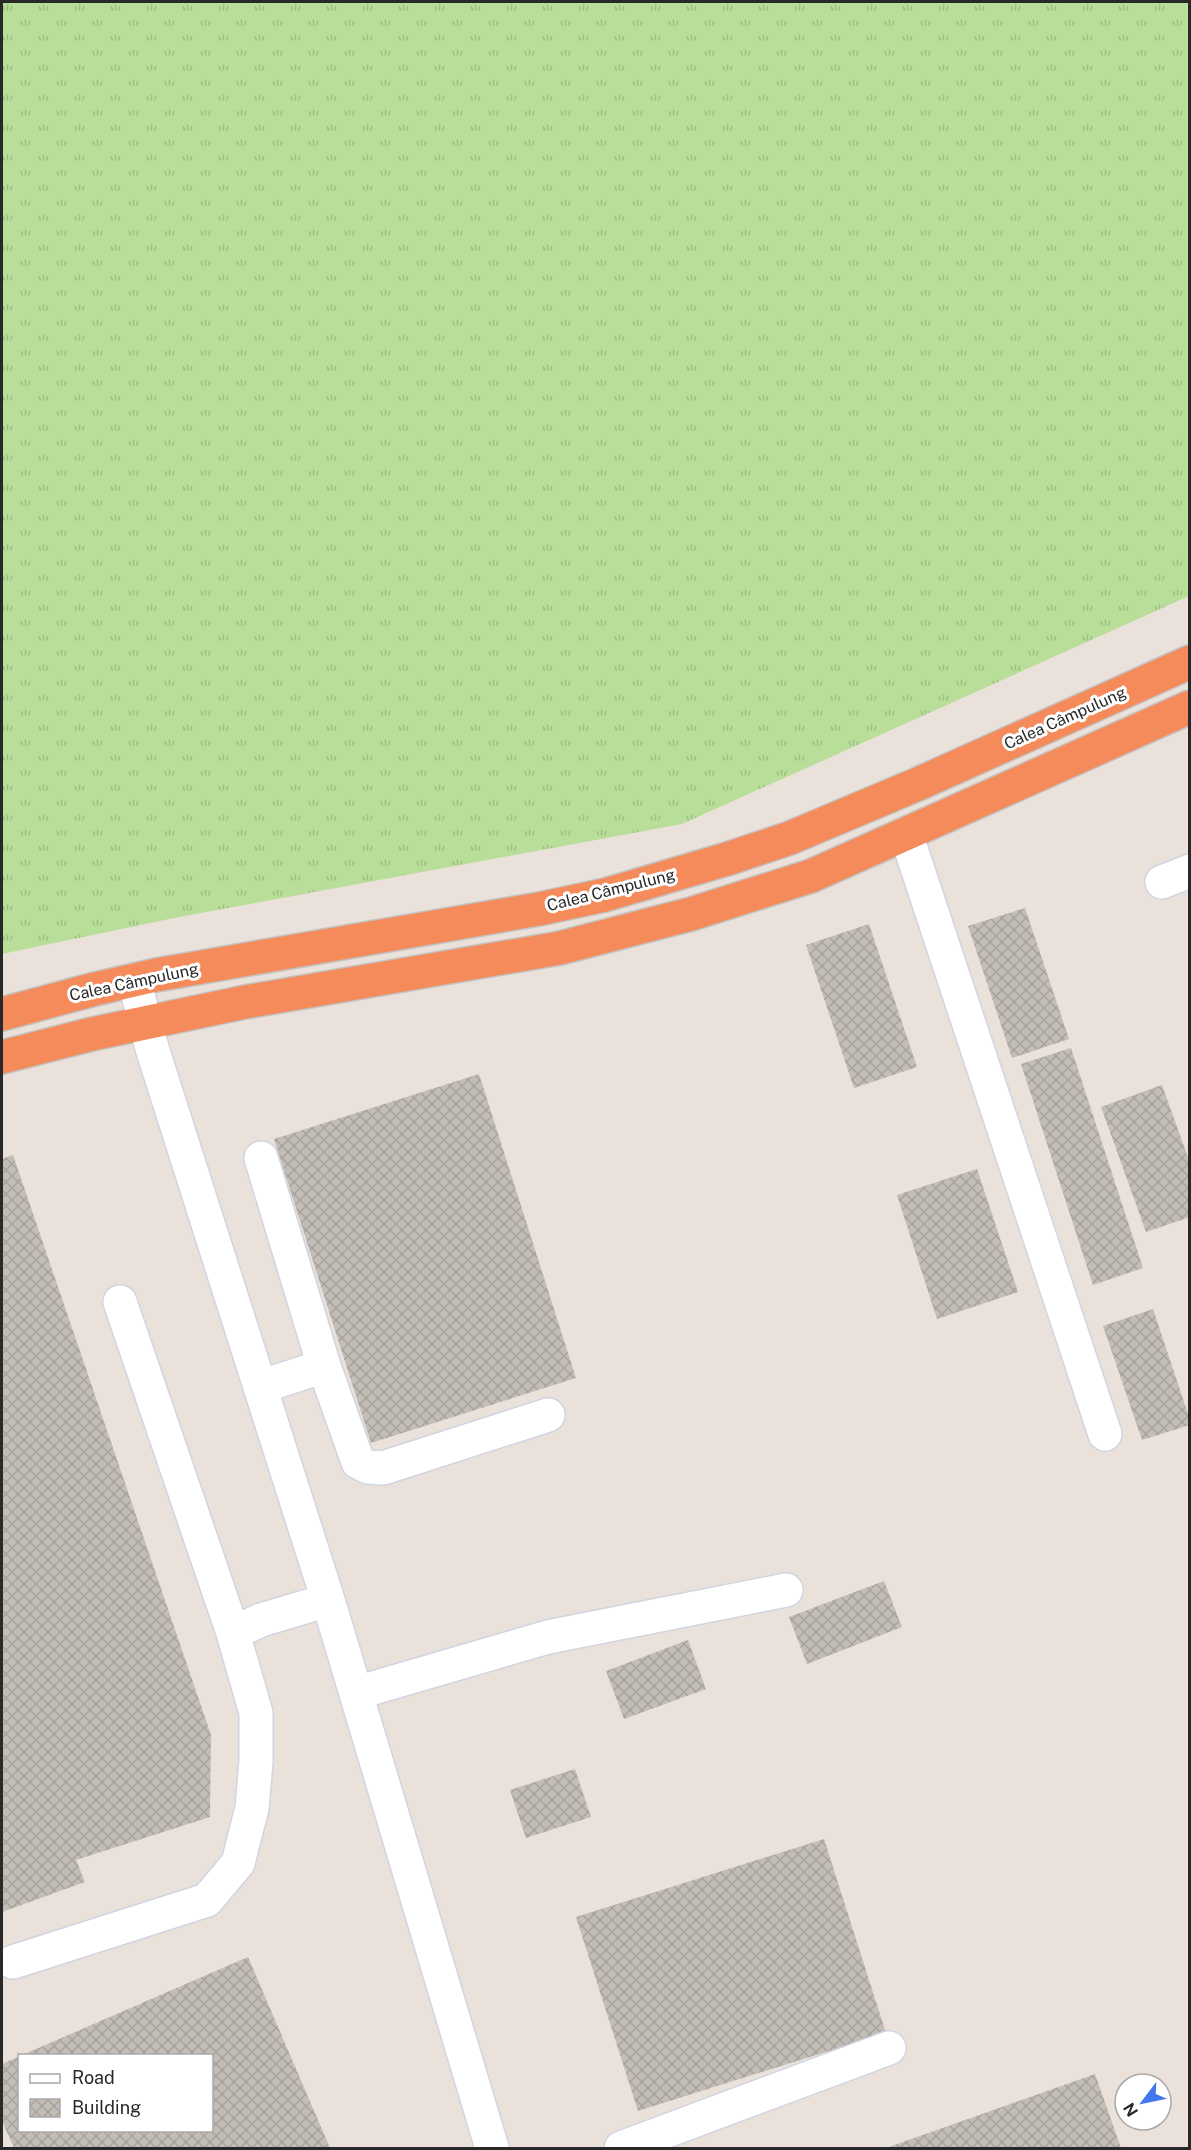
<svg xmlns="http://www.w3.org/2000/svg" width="1191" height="2150" font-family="'Public Sans',sans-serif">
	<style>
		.grass { fill: url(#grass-tufts) }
		.building { fill: url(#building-cross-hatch) }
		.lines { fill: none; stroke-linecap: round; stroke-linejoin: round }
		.minor-casing { stroke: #d0d5e1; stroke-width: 36 }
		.highway-casing { stroke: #c3c3c3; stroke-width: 36 }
		.minor { stroke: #fff; stroke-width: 33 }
		.highway { stroke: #f58b5a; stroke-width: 33 }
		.labels { text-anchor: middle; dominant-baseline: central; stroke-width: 6; stroke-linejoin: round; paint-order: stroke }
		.street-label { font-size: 16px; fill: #282828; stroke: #fff }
	</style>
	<defs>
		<pattern id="grass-tufts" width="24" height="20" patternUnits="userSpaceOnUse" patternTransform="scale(1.5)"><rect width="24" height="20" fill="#b9de99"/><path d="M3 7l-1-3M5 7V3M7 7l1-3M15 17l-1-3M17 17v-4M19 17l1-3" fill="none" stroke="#9fbe84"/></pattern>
		<pattern id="building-cross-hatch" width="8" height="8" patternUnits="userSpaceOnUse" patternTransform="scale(1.5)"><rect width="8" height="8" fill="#c2bdb6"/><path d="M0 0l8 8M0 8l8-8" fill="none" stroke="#a7a29c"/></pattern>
	</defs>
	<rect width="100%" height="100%" fill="#eae1da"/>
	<path class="grass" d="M2 2H1189V596L682 824 174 918 2 954Z"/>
	<path class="building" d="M1025 908 1069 1039 1012 1058 968 926Z
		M869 924 917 1067 854 1088 806 945Z
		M1071 1048 1143 1268 1093 1285 1021 1064Z
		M479 1074 576 1378 371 1443 274 1139Z
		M1162 1085 1190 1163V1217L1146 1232 1101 1107Z
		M13 1155 211 1735 210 1817 76 1860 85 1882 2 1912V1159Z
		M977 1169 1018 1292 937 1319 897 1195Z
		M1153 1309 1190 1420V1425L1142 1440 1103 1326Z
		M884 1581 902 1627 807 1664 789 1617Z
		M688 1640 706 1689 624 1719 606 1671Z
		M575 1769 591 1817 526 1838 510 1790Z
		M824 1839 886 2033 638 2111 576 1917Z
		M248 1957 330 2148H14L2 2121V2064L20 2056V2130H212V2056H20Z
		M1095 2074 1121 2148H886Z"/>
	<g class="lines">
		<g class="minor-casing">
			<path id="minor" d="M906 834 1105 1434
				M1162 882 1190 871
				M134 980 152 1048 328 1600 492 2148
				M261 1158 324 1366 358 1462 368 1467 383 1468 548 1415
				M260 1387 324 1366
				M233 1633 261 1620 328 1600
				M356 1693 548 1637 786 1590
				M13 1962 207 1900 238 1863 252 1808 256 1762V1713L233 1633 120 1302
				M621 2148 889 2048"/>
		</g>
		<g class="highway-casing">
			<path id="highway" d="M2 1014 95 989 156 975 539 909 605 895 727 859 790 838 918 784 1190 662
				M2 1057 92 1034 245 1002 560 948 691 914 811 876 1190 707"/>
		</g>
		<use href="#minor" class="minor"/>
		<use href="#highway" class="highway"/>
	</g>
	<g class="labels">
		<g class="street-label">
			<text transform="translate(1065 718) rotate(-24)">Calea Câmpulung</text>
			<text transform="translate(611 890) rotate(-14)">Calea Câmpulung</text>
			<text transform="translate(134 982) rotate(-12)">Calea Câmpulung</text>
		</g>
	</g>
	<rect width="1191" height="2150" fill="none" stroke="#282828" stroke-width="6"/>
	<rect x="18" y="2054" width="195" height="78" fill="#ffffff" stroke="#a9a9a9" stroke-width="1.5"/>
	<rect x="30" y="2074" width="30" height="9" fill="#ffffff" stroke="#a9a9a9" stroke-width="1.5"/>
	<text x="72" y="2084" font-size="18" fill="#282828">Road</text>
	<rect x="30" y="2099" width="30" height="18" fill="url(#building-cross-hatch)" stroke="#a9a9a9" stroke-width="1.5"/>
	<text x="72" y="2114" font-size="18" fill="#282828">Building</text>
	<g transform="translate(1143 2102) rotate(238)"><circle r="28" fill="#ffffff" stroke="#a9a9a9" stroke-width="1.5"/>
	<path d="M0-4.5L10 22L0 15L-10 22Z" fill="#4277f0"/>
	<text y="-9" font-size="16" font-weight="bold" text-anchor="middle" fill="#282828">N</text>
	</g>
</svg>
